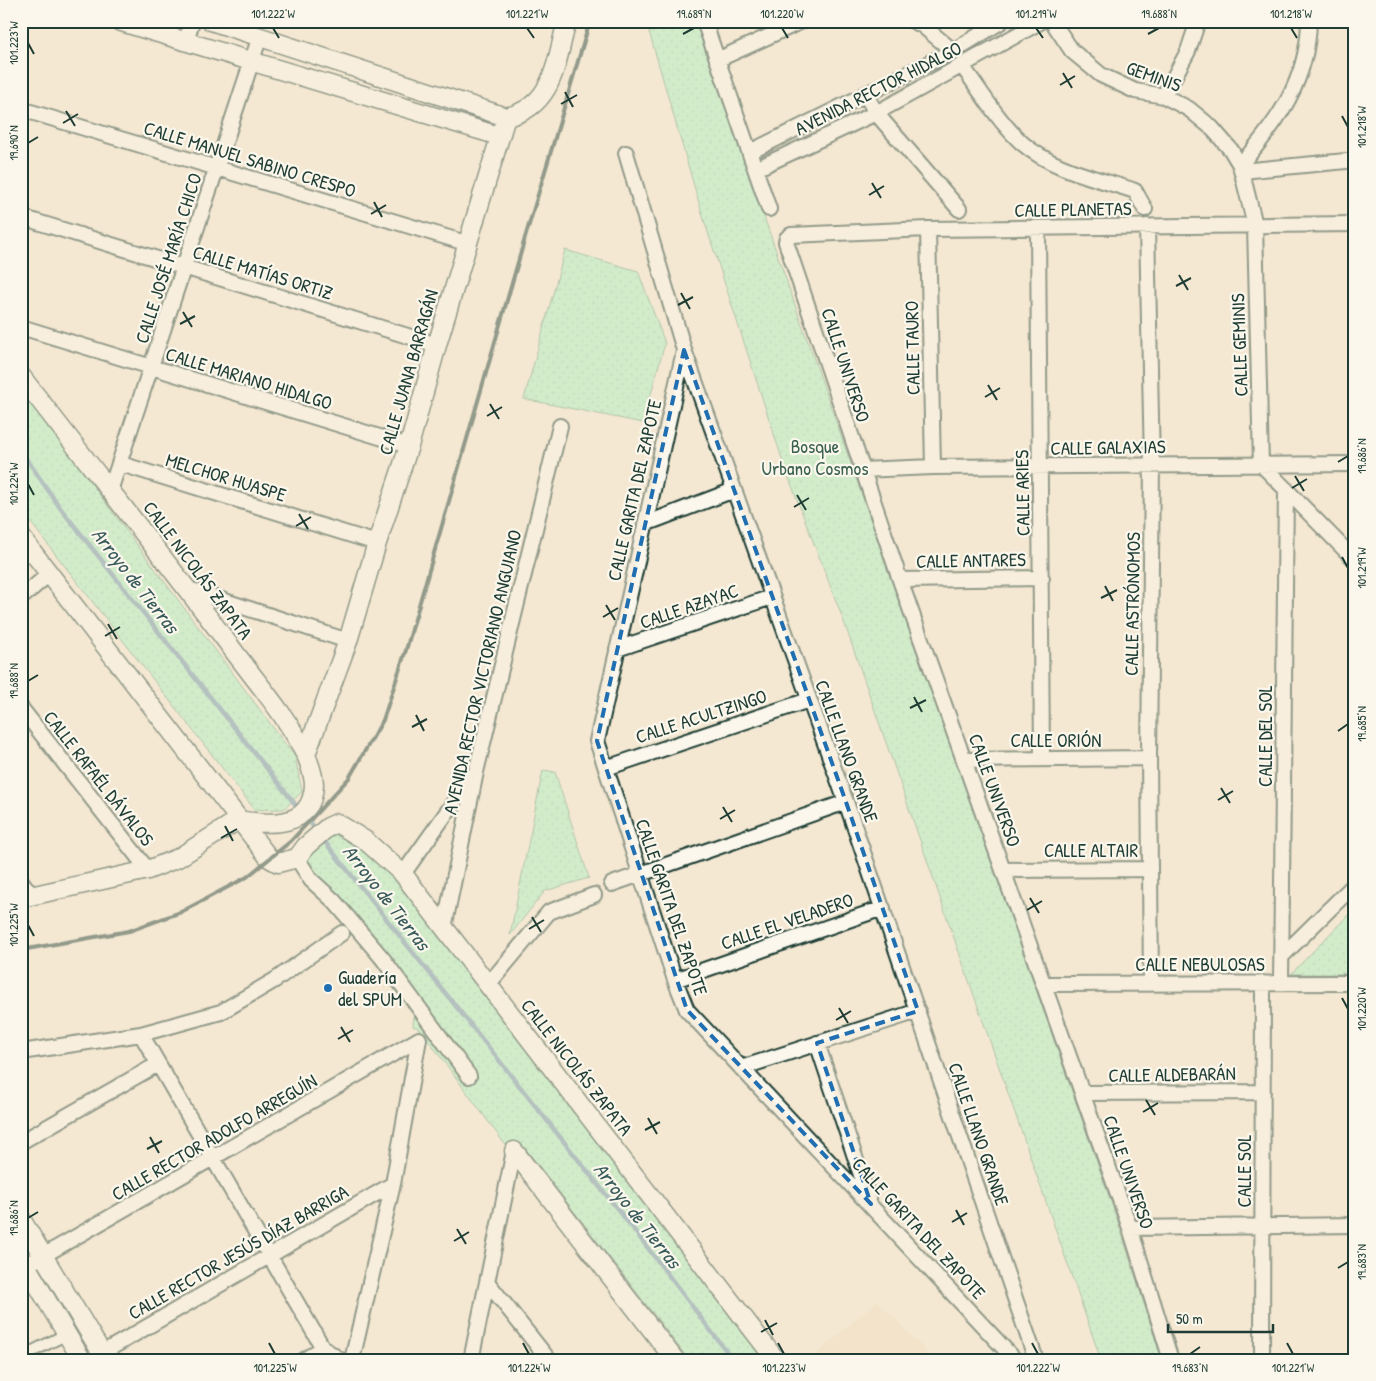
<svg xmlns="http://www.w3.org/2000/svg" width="1376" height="1381" font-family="'Patrick Hand',sans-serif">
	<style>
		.built { fill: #efdec0 }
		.grass { fill: url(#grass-dots); stroke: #64987a }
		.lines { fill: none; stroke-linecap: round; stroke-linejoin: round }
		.stream { stroke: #6993a9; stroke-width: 4.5 }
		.pedestrian-casing { stroke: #1f3d34; stroke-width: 14 }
		.minor-casing { stroke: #1f3d34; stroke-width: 18 }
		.tertiary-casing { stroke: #1f3d34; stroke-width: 21 }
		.pedestrian { stroke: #fbf7ec; stroke-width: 10 }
		.minor { stroke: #fbf7ec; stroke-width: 14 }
		.tertiary { stroke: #fbf7ec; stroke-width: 18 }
		.rail { stroke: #1f3d34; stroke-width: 4 }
		.marked { fill: none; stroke: #1f6fb2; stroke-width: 4; stroke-dasharray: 10 6; stroke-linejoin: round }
		.ticks { fill: none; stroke: #1f3d34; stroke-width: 2 }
		.poi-dot { fill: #1f6fb2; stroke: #fbf7ec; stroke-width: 2 }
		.labels { text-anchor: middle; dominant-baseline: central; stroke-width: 4.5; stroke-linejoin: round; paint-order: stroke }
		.street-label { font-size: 19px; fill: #1f3d34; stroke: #fbf7ec }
		.park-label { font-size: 19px; fill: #3a6150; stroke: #fbf7ec }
		.poi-label { font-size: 19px; fill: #1f3d34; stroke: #fbf7ec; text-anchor: start }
		.water-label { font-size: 20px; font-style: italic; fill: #385a5b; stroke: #fbf7ec }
		.neatline { fill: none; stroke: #1f3d34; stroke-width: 2 }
		.ticks-label { font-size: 12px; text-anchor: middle; fill: #1f3d34 }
	</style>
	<defs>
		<pattern id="grass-dots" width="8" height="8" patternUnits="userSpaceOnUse" patternTransform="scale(1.25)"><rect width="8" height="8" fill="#a8f2c1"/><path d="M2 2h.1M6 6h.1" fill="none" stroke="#90d0a6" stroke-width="1.8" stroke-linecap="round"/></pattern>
	</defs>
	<rect width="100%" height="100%" fill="#f4e8d2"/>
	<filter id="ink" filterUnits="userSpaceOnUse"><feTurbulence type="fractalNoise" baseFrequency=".02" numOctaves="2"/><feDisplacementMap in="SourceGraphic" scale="10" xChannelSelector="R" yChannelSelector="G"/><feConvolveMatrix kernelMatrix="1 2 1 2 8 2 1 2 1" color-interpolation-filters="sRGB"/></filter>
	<g filter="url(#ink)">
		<path class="built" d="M877 1301 934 1360H810Z"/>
		<path class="grass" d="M646 21H695L1117 1219 1162 1360H1101L843 619 785 468 704 220Z
			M565 250 638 271 665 343 643 423 524 399Z
			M21 389 295 757 302 792 284 809 255 810 21 510Z
			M543 770 555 772 589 878 545 891 510 935Z
			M336 831 356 838 395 877 768 1360H689L525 1148 507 1147 420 1029 413 1026 414 1013 393 988 304 864 315 841Z
			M1355 908V974H1291Z"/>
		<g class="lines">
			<path class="stream" d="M21 451 61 509 299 809
				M304 815 316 830
				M321 837 631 1226 733 1360"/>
			<g class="pedestrian-casing">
				<path id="pedestrian" d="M21 1357 67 1334"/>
			</g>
			<g class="minor-casing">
				<path id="minor" d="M704 21 769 209
					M913 21 923 26 953 51
					M1052 21 1072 51 1101 75 1135 91 1164 96 1189 109 1212 128 1231 150 1240 165 1255 225 1261 464
					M186 42 192 21
					M717 60 802 21
					M963 67C981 92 999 122 1022 143 1053 170 1097 178 1135 191L1145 209
					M866 95 876 113 959 209
					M1164 96 1188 51 1198 21
					M21 109 469 244
					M750 152 953 51 1002 21
					M626 153 684 350 846 802 1036 1360
					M1240 165C1278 122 1308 80 1309 21
					M756 169 876 113 1042 21
					M1242 171 1346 161
					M21 217 437 345
					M1147 226 1152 465 1149 758 1151 983
					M1038 228 1042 758
					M928 229 933 467
					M21 327 409 446
					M684 351 597 741 675 980 687 1010 1015 1360
					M121 464 377 543
					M1261 464 1355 560
					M861 470 933 467 1355 464
					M110 491 260 36
					M645 524 734 490
					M900 580 1042 578
					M188 589 348 641
					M21 598 49 574
					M617 649 772 597
					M21 708 148 870
					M964 760 1149 758
					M606 768 809 700
					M297 858 311 880 334 901 383 959 469 1076
					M1003 870 1149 869
					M403 874 472 777
					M21 881 33 897
					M612 884 846 802
					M444 928 476 772 560 426
					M1282 956 1355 884
					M675 980 883 908
					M1281 983 1286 489
					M1045 984 1355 983
					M487 986 549 912 594 895
					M141 1034 323 1348
					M817 1043 869 1199
					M21 1052 141 1034 221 1012 275 980 342 933
					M741 1068 918 1011
					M1082 1093 1263 1092
					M21 1142 158 1064
					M1130 1228 1355 1225
					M34 1261 419 1039
					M488 1283 549 1360
					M102 1353 393 1184
					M304 1360 323 1348 340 1360
					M352 1360 393 1184 419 1039
					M471 1360 514 1151
					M1171 1360 1130 1228 900 580 786 242 787 238 791 235 928 229 1355 224
					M1262 1360 1263 983"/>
			</g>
			<g class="tertiary-casing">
				<path id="tertiary" d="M118 21 499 136
					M211 21 506 117C554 107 556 61 567 21
					M21 376C89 465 160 552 227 642 253 678 285 713 305 753 309 761 314 777 314 785 312 829 269 825 238 820L178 858 148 870 21 898
					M21 537 269 858 278 863 297 858 306 846 328 827 337 823 366 841 403 874 776 1360
					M306 754 348 641 377 543 409 446 437 345 506 117
					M514 1151 675 1360
					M21 1219 106 1360
					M21 1257 82 1360"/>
			</g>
			<use href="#pedestrian" class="pedestrian"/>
			<use href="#minor" class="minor"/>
			<use href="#tertiary" class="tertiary"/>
			<path class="rail" d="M21 950 129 931 181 912 247 877 291 841 349 778 383 720 406 650 525 238 590 21"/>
		</g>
	</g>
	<path d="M0 0H1376V1381H0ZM684 350 846 802 918 1011 817 1043 871 1204 687 1010 597 741Z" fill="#f4e8d2" fill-opacity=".55" fill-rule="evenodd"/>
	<path class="marked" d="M684 350 846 802 918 1011 817 1043 871 1204 687 1010 597 741Z"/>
	<path class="ticks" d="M273 28 279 38M527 28 534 38M782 28 788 38M1036 28 1043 38M1291 28 1297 38M683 34 694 28M1148 34 1159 28M28 43 34 54M1063 73 1072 88M1060 85 1075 76M565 92 573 107M561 104 577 95M66 111 75 126M1342 116 1348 127M63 123 78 114M28 143 38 137M872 183 881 198M869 195 884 186M374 202 382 217M371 214 386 205M1179 275 1188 290M1176 286 1191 278M681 293 690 309M678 305 693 297M183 312 192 327M180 324 195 316M988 385 997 400M985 397 1000 388M490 404 499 419M487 416 502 407M1338 462 1348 456M1295 476 1304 491M28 484 34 495M1292 488 1307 479M797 495 806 510M794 507 809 498M299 514 308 529M296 526 311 517M1342 557 1348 568M1105 586 1113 601M1101 598 1117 590M606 605 615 620M603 617 618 608M108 624 117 639M105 636 120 627M28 681 38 675M914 697 922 712M910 708 926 700M416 715 424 731M412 727 427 719M1338 731 1348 724M1221 788 1230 803M1218 800 1233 791M723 807 732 822M720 819 735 810M225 826 233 841M221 838 237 829M1030 898 1039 913M1027 910 1042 901M532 917 541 932M28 925 34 936M529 929 544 920M1342 998 1348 1009M839 1008 848 1023M836 1020 851 1011M341 1027 350 1042M338 1039 353 1030M1146 1100 1155 1115M1143 1112 1158 1103M648 1118 657 1134M645 1130 660 1122M150 1137 159 1153M147 1149 162 1141M956 1210 964 1225M28 1218 38 1212M952 1222 967 1213M457 1229 466 1244M454 1241 469 1232M1338 1268 1348 1262M765 1320 773 1335M761 1332 777 1323M269 1343 275 1354M523 1343 529 1354M778 1343 784 1354M1032 1343 1038 1354M1287 1343 1293 1354M1190 1354 1200 1347"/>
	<circle class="poi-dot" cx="328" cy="988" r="5"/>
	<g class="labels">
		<g class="street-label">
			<text transform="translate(1154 76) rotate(20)">GEMINIS</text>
			<text transform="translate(878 88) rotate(-27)">AVENIDA RECTOR HIDALGO</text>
			<text transform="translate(250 159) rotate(17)">CALLE MANUEL SABINO CRESPO</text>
			<text transform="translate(1073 209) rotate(-1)">CALLE PLANETAS</text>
			<text transform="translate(168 258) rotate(-72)">CALLE JOSÉ MARÍA CHICO</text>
			<text transform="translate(263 272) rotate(17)">CALLE MATÍAS ORTIZ</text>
			<text transform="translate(1239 345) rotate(-92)">CALLE GEMINIS</text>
			<text transform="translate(912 348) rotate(-91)">CALLE TAURO</text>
			<text transform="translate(846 365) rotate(72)">CALLE UNIVERSO</text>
			<text transform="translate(408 372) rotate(-74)">CALLE JUANA BARRAGÁN</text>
			<text transform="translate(249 378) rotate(17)">CALLE MARIANO HIDALGO</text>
			<text transform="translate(1108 447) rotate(-1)">CALLE GALAXIAS</text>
			<text transform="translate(226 477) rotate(17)">MELCHOR HUASPE</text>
			<text transform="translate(634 490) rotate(-77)">CALLE GARITA DEL ZAPOTE</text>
			<text transform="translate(1022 493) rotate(-91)">CALLE ARIES</text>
			<text transform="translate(971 560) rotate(-1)">CALLE ANTARES</text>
			<text transform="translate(198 570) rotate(53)">CALLE NICOLÁS ZAPATA</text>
			<text transform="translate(1132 604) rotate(-89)">CALLE ASTRÓNOMOS</text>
			<text transform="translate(689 606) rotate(-19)">CALLE AZAYAC</text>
			<text transform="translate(482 672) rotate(-77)">AVENIDA RECTOR VICTORIANO ANGUIANO</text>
			<text transform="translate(701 716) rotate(-18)">CALLE ACULTZINGO</text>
			<text transform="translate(1265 736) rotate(-90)">CALLE DEL SOL</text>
			<text x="1056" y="740">CALLE ORIÓN</text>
			<text transform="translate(847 751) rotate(70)">CALLE LLANO GRANDE</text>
			<text transform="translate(99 778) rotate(52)">CALLE RAFAÉL DÁVALOS</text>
			<text transform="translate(995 790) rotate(70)">CALLE UNIVERSO</text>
			<text x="1091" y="850">CALLE ALTAIR</text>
			<text transform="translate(672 907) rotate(71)">CALLE GARITA DEL ZAPOTE</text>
			<text transform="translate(787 921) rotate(-19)">CALLE EL VELADERO</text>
			<text x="1200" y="964">CALLE NEBULOSAS</text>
			<text transform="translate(577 1067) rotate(52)">CALLE NICOLÁS ZAPATA</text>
			<text transform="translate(1172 1074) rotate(-1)">CALLE ALDEBARÁN</text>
			<text transform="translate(979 1134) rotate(71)">CALLE LLANO GRANDE</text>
			<text transform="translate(214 1137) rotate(-30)">CALLE RECTOR ADOLFO ARREGUÍN</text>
			<text transform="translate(1244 1171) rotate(-90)">CALLE SOL</text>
			<text transform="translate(1129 1172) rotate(71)">CALLE UNIVERSO</text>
			<text transform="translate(919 1228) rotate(47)">CALLE GARITA DEL ZAPOTE</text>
			<text transform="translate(238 1252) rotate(-30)">CALLE RECTOR JESÚS DÍAZ BARRIGA</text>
		</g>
		<g class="park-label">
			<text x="815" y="446">Bosque<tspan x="815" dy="22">Urbano Cosmos</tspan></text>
		</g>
		<g class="poi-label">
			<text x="338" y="977">Guadería<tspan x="338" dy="22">del SPUM</tspan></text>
		</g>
		<g class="water-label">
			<text transform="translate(136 580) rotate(52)">Arroyo de Tierras</text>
			<text transform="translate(387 897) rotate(52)">Arroyo de Tierras</text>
			<text transform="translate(638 1215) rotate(52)">Arroyo de Tierras</text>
		</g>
	</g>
	<rect width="1376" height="1381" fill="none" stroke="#fbf7ec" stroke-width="55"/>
	<path d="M1168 1324v8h105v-8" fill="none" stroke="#1f3d34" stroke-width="2.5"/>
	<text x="1176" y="1324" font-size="15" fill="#1f3d34" stroke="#fbf7ec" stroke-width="4" paint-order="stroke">50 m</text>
	<rect x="28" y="28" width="1320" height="1326" class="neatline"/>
	<g class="ticks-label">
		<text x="273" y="18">101.222°W</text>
		<text x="527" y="18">101.221°W</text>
		<text x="694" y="18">19.689°N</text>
		<text x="782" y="18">101.220°W</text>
		<text x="1036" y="18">101.219°W</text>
		<text x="1159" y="18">19.688°N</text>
		<text x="1291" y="18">101.218°W</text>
		<text transform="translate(14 43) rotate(-90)" y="4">101.223°W</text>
		<text transform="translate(1362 127) rotate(-90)" y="4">101.218°W</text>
		<text transform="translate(14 143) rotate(-90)" y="4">19.690°N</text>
		<text transform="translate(1362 456) rotate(-90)" y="4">19.686°N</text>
		<text transform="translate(14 484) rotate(-90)" y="4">101.224°W</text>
		<text transform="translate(1362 568) rotate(-90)" y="4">101.219°W</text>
		<text transform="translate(14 681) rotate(-90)" y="4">19.688°N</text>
		<text transform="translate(1362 724) rotate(-90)" y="4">19.685°N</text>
		<text transform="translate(14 925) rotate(-90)" y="4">101.225°W</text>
		<text transform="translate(1362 1009) rotate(-90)" y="4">101.220°W</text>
		<text transform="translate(14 1218) rotate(-90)" y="4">19.686°N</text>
		<text transform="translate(1362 1262) rotate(-90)" y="4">19.683°N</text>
		<text x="275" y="1372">101.225°W</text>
		<text x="529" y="1372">101.224°W</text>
		<text x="784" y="1372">101.223°W</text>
		<text x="1038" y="1372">101.222°W</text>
		<text x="1190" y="1372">19.683°N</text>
		<text x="1293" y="1372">101.221°W</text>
	</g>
</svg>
